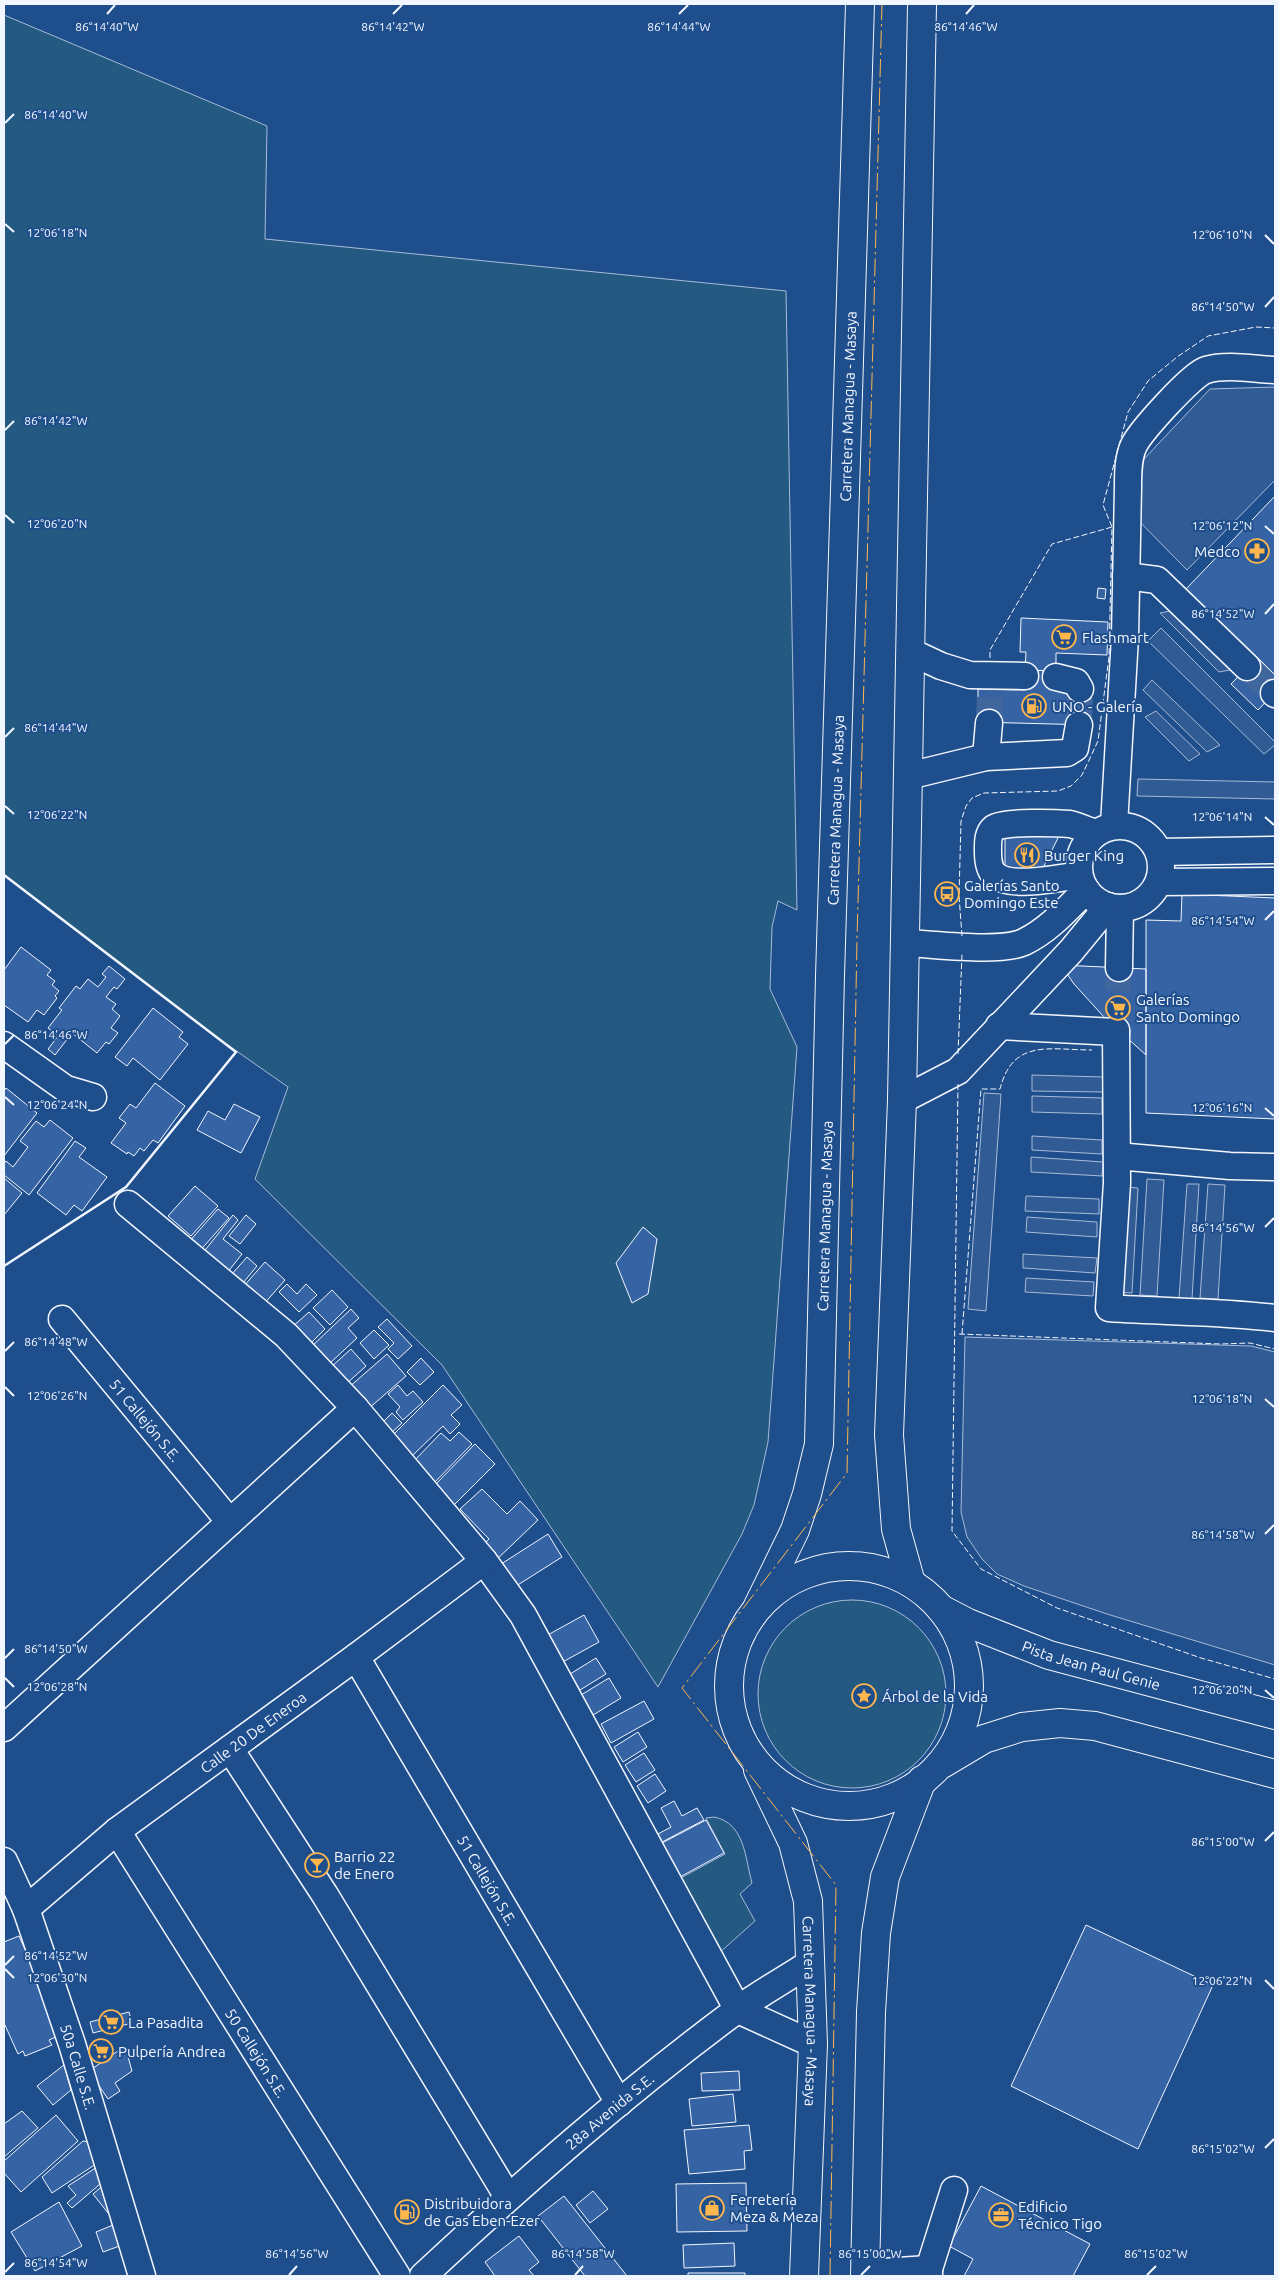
<svg xmlns="http://www.w3.org/2000/svg" width="1279" height="2280" font-family="Ubuntu,sans-serif">
	<style>
		.green { fill: #245a82; stroke: #a8bbd7 }
		.parking { fill: #305b95; stroke: #a8bbd7 }
		.building { fill: #3563a3; stroke: #f2f6ff }
		.lines { fill: none; stroke-linecap: round; stroke-linejoin: round }
		.minor-tunnel { stroke: #3f679d; stroke-width: 26; stroke-dasharray: 26 13; stroke-linecap: butt }
		.minor-casing { stroke: #f2f6ff; stroke-width: 29 }
		.major-casing { stroke: #f2f6ff; stroke-width: 30 }
		.highway-casing { stroke: #f2f6ff; stroke-width: 30 }
		.minor { stroke: #1f4e8c; stroke-width: 26 }
		.major { stroke: #1f4e8c; stroke-width: 28 }
		.highway { stroke: #1f4e8c; stroke-width: 28 }
		.fence { stroke: #f2f6ff; stroke-width: 1; stroke-dasharray: 6 2.5; stroke-linecap: butt }
		.wall { stroke: #f2f6ff; stroke-width: 2.5 }
		.power { stroke: #ffb74d; stroke-width: 1; stroke-dasharray: 18 4 2.5 4; stroke-linecap: butt }
		.ticks { fill: none; stroke: #f2f6ff; stroke-width: 2 }
		.labels { text-anchor: middle; dominant-baseline: central; stroke-width: 4; stroke-linejoin: round; paint-order: stroke }
		.street-label { font-size: 15px; fill: #f2f6ff; stroke: #1f4e8c }
		.poi-label { font-size: 15px; fill: #f2f6ff; stroke: #1f4e8c; text-anchor: start }
		.ticks-label { font-size: 12px; text-anchor: middle; fill: #f2f6ff; stroke: #1f4e8c; stroke-width: 4; stroke-linejoin: round; paint-order: stroke }
	</style>
	<rect width="100%" height="100%" fill="#1f4e8c"/>
	<path class="green" d="M4 15 267 126 265 239 786 291 797 910 778 901 772 927 770 989 797 1047 768 1442 754 1505 742 1534 658 1687 442 1365 255 1179 288 1087 215 1036 4 875Z
		M758 1694a94 94 0 1 1 188 0a94 94 0 1 1-188 0Z
		M714 1817C745 1823 745 1858 752 1883L740 1894 755 1921 718 1954 677 1880 725 1854 706 1818Z"/>
	<path class="parking" d="M1275 387V480L1187 570 1132 514 1143 460 1210 389Z
		M1176 610 1235 669 1219 672 1160 613Z
		M1161 628 1275 742V745L1264 754 1148 641Z
		M1152 680 1220 745 1207 752 1143 690Z
		M1156 711 1200 754 1189 761 1145 717Z
		M1138 779 1275 782V799L1137 796Z
		M1032 1075 1103 1077 1104 1092 1032 1091Z
		M984 1093 1001 1094 986 1311 968 1309Z
		M1032 1096 1102 1098V1114L1032 1112Z
		M1032 1136 1102 1140V1154L1032 1150Z
		M1031 1157 1103 1162 1102 1176 1031 1172Z
		M1147 1179 1164 1180 1157 1296 1140 1295Z
		M1187 1184H1199L1192 1299 1179 1298Z
		M1208 1184 1225 1185 1218 1299 1200 1298Z
		M1125 1187 1138 1188 1132 1293 1118 1292Z
		M1026 1196 1099 1199V1214L1025 1211Z
		M1027 1217 1097 1222V1237L1026 1232Z
		M1023 1254 1097 1258 1095 1273 1023 1268Z
		M1026 1278 1094 1282 1093 1296 1025 1292Z
		M965 1337 1251 1346 1275 1352V1665L1107 1614 1024 1586 997 1574 982 1559 967 1537 961 1512Z"/>
	<path class="building" d="M1275 496V675L1186 589Z
		M1098 588 1106 589 1105 599 1097 598Z
		M1021 618 1108 622 1107 655 1056 653V671L1025 670 1026 652H1020Z
		M1257 657 1275 675V692L1258 710 1231 684Z
		M1025 670 1056 671 1091 690 1090 725 978 722V689L1025 690Z
		M1059 836 1040 874H1005V837Z
		M1182 894 1275 898V1119L1146 1113V920L1181 921Z
		M21 947 51 970 47 975 55 981 52 985 59 991 55 996 57 998 44 1015 37 1010 28 1022 4 1005V970Z
		M1061 965 1146 969V1055L1104 1017 1074 984Z
		M109 966 125 979 117 989 114 987 106 997 116 1004 112 1009 120 1016 111 1028 118 1033 109 1044 106 1042 97 1053 72 1033 55 1055 48 1049 58 1036 48 1028 62 1010 59 1008 76 986 80 989 88 979 98 987 106 977 102 974Z
		M153 1008 183 1032 179 1037 188 1044 160 1080 133 1058 127 1066 115 1057Z
		M155 1083 185 1106 158 1143 153 1140 144 1151 140 1148 134 1156 128 1152 127 1154 111 1143 126 1123 119 1118 130 1104 136 1108Z
		M6 1088 37 1113 4 1156V1091Z
		M234 1104 260 1117 241 1153 197 1130 208 1111 225 1120Z
		M50 1120 73 1138 29 1195 4 1175V1164L6 1161 13 1167 28 1147 20 1141 36 1121 44 1127Z
		M75 1141 86 1148 79 1157 107 1177 82 1211 74 1205 66 1215 37 1193Z
		M4 1178 22 1193 4 1215Z
		M195 1186 218 1206 191 1236 168 1216Z
		M218 1209 229 1218 198 1253 187 1244Z
		M233 1215 238 1220 223 1239 242 1254 227 1273 202 1254Z
		M246 1215 256 1224 240 1244 229 1236Z
		M643 1227 657 1239 648 1294 632 1303 616 1263Z
		M247 1257 257 1266 243 1283 232 1274Z
		M265 1262 285 1280 263 1305 243 1287Z
		M287 1284 297 1294 306 1284 317 1295 299 1312 279 1292Z
		M332 1290 348 1307 330 1325 313 1308Z
		M351 1309 359 1318 348 1328 357 1338 328 1365 311 1347Z
		M309 1312 325 1329 308 1346 291 1328Z
		M387 1319 412 1346 398 1359 388 1349 394 1343 378 1327Z
		M374 1330 389 1345 374 1359 360 1343Z
		M351 1349 366 1366 345 1385 330 1368Z
		M387 1354 406 1376 367 1410 348 1388Z
		M421 1358 434 1372 420 1385 407 1372Z
		M398 1385 407 1396 413 1391 423 1402 403 1420 396 1412 400 1407 388 1394Z
		M443 1385 462 1405 451 1415 460 1424 450 1434 443 1426 411 1457 391 1437Z
		M392 1413 402 1423 390 1434 381 1424Z
		M459 1432 472 1444 432 1485 411 1464 441 1433 450 1441Z
		M475 1444 495 1464 450 1509 430 1490Z
		M482 1489 507 1514 520 1501 538 1520 492 1564 479 1549 489 1539 460 1509Z
		M548 1534 562 1557 513 1588 498 1566Z
		M584 1615 599 1642 559 1664 544 1637Z
		M596 1658 606 1674 580 1690 570 1674Z
		M609 1678 621 1698 593 1715 581 1695Z
		M644 1701 654 1719 611 1743 601 1724Z
		M638 1732 647 1747 623 1762 614 1747Z
		M644 1753 655 1770 636 1782 625 1765Z
		M655 1774 666 1791 648 1803 637 1786Z
		M674 1801 682 1816 697 1808 704 1820 662 1842 658 1834 671 1827 661 1808Z
		M706 1820 724 1853 680 1877 662 1843Z
		M1086 1925 1213 1985 1138 2149 1011 2086Z
		M19 1936 63 2034 49 2040 52 2045 25 2056 23 2051 18 2054 4 2023V1942Z
		M129 2012 132 2023 93 2033 90 2022Z
		M102 2042 107 2058 99 2060 94 2044Z
		M125 2046 132 2071 115 2083 120 2091 108 2099 89 2071Z
		M64 2065 71 2090 53 2105 37 2086Z
		M739 2071 740 2090 702 2091 701 2073Z
		M733 2094 736 2122 692 2126 689 2099Z
		M22 2111 38 2128 4 2157V2124Z
		M56 2115 78 2141 21 2192 4 2173V2161Z
		M749 2125 752 2150 744 2151 745 2169 689 2174 684 2130Z
		M83 2141 102 2144 96 2164 52 2193 42 2177Z
		M97 2167 106 2179 72 2208 67 2203 76 2195 68 2186Z
		M107 2182 118 2208 108 2213 93 2194Z
		M746 2183 747 2231 677 2232 676 2184Z
		M981 2186 1090 2244 1073 2276H964L973 2259 949 2246Z
		M593 2191 608 2209 590 2223 576 2205Z
		M564 2196 627 2276H585L538 2216Z
		M59 2202 82 2246 35 2271 11 2232Z
		M118 2223 125 2244 103 2252 96 2232Z
		M519 2236 539 2262 529 2270 534 2276H495L485 2262Z
		M734 2243 735 2266 684 2268 683 2245Z
		M688 2273H745V2276H688Z"/>
	<g class="lines">
		<path class="minor-tunnel" d="M1247 667 1274 693
			M989 723 990 689
			M1079 725 1080 689
			M1116 1030 1119 968"/>
		<g class="minor-casing">
			<g id="minor">
				<path d="M1126 576 1157 580 1247 667"/>
				<path d="M911 652 941 666 970 675 1025 676"/>
				<path d="M1056 677 1076 682 1080 689"/>
				<path d="M1274 693 1275 694"/>
				<path d="M986 757 989 723"/>
				<path d="M908 776 986 757 1067 753 1075 748 1079 725"/>
				<path d="M1114 825 1125 637 1128 487C1128 473 1128 457 1134 445 1141 431 1192 374 1206 370 1227 364 1253 369 1275 370"/>
				<circle cx="1120" cy="867" r="41"/>
				<path d="M1159 852 1275 850"/>
				<path d="M1079 875C1060 878 1009 889 994 874 989 869 988 859 988 852 988 844 987 834 994 828 1003 821 1058 823 1070 824 1078 826 1087 830 1095 833"/>
				<path d="M1159 882 1275 881"/>
				<path d="M905 943C934 944 1000 953 1024 942 1049 930 1067 909 1086 890"/>
				<path d="M1119 968 1120 908"/>
				<path d="M999 1026 1116 1032"/>
				<path d="M1116 1030 1117 1183 1109 1308C1164 1312 1220 1311 1275 1318"/>
				<path d="M4 1045 66 1089 93 1097"/>
				<path d="M902 1100 958 1071 1071 951 1108 906"/>
				<path d="M1117 1156 1230 1166 1275 1167"/>
				<path d="M128 1204 286 1335 355 1408 484 1561 523 1615 738 2010 813 2044"/>
				<path id="s1" d="M62 1319 230 1522"/>
				<path id="s2" d="M356 1657 619 2103"/>
				<path d="M4 1728 355 1408"/>
				<path d="M230 1749 325 1895 508 2197"/>
				<path id="s3" d="M117 1831 397 2276"/>
				<path id="s4" d="M4 1861 26 1909 72 2044 142 2276"/>
				<path id="s5" d="M26 1909 117 1831 356 1657 484 1561"/>
				<path d="M929 2269 954 2190"/>
				<path d="M866 2273 929 2269V2276"/>
				<path id="s6" d="M423 2276C523 2183 626 2092 737 2010 760 1993 786 1979 810 1963"/>
			</g>
		</g>
		<g class="major-casing">
			<g id="major">
				<path id="s7" d="M941 1609 968 1623 1049 1655 1275 1715"/>
				<path d="M942 1764 984 1739 1022 1727 1060 1723 1095 1726 1275 1774"/>
			</g>
		</g>
		<g class="highway-casing">
			<g id="highway">
				<circle cx="849" cy="1686" r="120"/>
				<path d="M911 1583 896 1529 889 1435 902 1100 922 4"/>
				<path id="s8" d="M758 1606 795 1530 807 1494 819 1444 830 976 860 4"/>
				<path id="s9" d="M758 1770 793 1843 808 1901 813 2044 804 2276"/>
				<path d="M865 2276 871 2012 876 1933 885 1877 922 1780"/>
			</g>
		</g>
		<use href="#minor" class="minor"/>
		<use href="#major" class="major"/>
		<use href="#highway" class="highway"/>
		<path class="fence" d="M990 658V650L1052 544 1112 527
			M962 936 959 896 961 821 966 806 972 798 984 793 1058 791 1071 786 1082 775 1098 741 1109 657 1112 527 1103 505 1128 412 1148 381 1177 357 1208 336 1256 327 1275 328
			M958 1054 962 954
			M958 1084 952 1531 981 1569 1057 1608 1201 1658 1275 1679
			M959 1334 1221 1344 1250 1343 1275 1349
			M962 1334 981 1089H1000C1013 1038 1050 1050 1092 1050"/>
		<path class="wall" d="M4 875 236 1052 126 1187 4 1266"/>
		<path class="power" d="M830 2276 836 1885 682 1688 847 1473 857 939 882 4"/>
	</g>
	<path class="ticks" d="M107 14 115 5M393 14 402 5M679 14 688 5M966 14 974 5M5 123 14 114M5 224 14 232M1265 235 1274 244M1265 307 1274 297M5 430 14 421M5 515 14 523M1265 526 1274 534M1265 614 1274 604M5 737 14 728M5 806 14 814M1265 817 1274 825M1265 920 1274 911M5 1044 14 1035M5 1097 14 1105M1265 1108 1274 1116M1265 1227 1274 1218M5 1351 14 1342M5 1387 14 1396M1265 1399 1274 1407M1265 1534 1274 1525M5 1658 14 1649M5 1678 14 1687M1265 1690 1274 1698M1265 1841 1274 1832M5 1965 14 1956M5 1969 14 1978M1265 1980 1274 1989M1265 2148 1274 2139M5 2272 14 2263M289 2275 297 2266M575 2275 583 2266M861 2275 870 2266M1147 2275 1156 2266"/>
	<defs>
		<g id="pharmacy-ring" transform="scale(1.25)"><circle r="9.5" fill="#1f4e8c" stroke="#ffb74d" stroke-width="1.5"/><path d="M-2-6h4v4h4v4h-4v4h-4v-4h-4v-4h4Z" fill="#ffb74d"/></g>
		<g id="supermarket-ring" transform="scale(1.25)"><circle r="9.5" fill="#1f4e8c" stroke="#ffb74d" stroke-width="1.5"/><path d="M-6-5.5h2.5l.6 2H6L4.5 2H-2.5L-4.4-4H-6ZM-1.5 3.2a1.3 1.3 0 1 0 .1 0ZM3 3.2a1.3 1.3 0 1 0 .1 0Z" fill="#ffb74d"/></g>
		<g id="fuel-ring" transform="scale(1.25)"><circle r="9.5" fill="#1f4e8c" stroke="#ffb74d" stroke-width="1.5"/><path d="M-5.5-6h7V0h2V4h1.3V-2.5L3-4.5l.8-.8L6-3V5H2.5V1h-1V6h-7ZM-4.2-4.7v3.2H.2V-4.7Z" fill="#ffb74d"/></g>
		<g id="restaurant-ring" transform="scale(1.25)"><circle r="9.5" fill="#1f4e8c" stroke="#ffb74d" stroke-width="1.5"/><path d="M-5-6h1v4h1v-4h1v4h1v-4h1v5L-1.5 .5V6h-2V.5L-5-1ZM5-6V6H3V1.5H1.5Q1.5-4 5-6Z" fill="#ffb74d"/></g>
		<g id="bus-ring" transform="scale(1.25)"><circle r="9.5" fill="#1f4e8c" stroke="#ffb74d" stroke-width="1.5"/><path d="M-5-6H5V4H4V6H2V4H-2V6H-4V4H-5ZM-3.5-4V0h7V-4ZM-3.5 1.2v1.5H-2V1.2ZM2 1.2v1.5H3.5V1.2Z" fill="#ffb74d"/></g>
		<g id="sight-ring" transform="scale(1.25)"><circle r="9.5" fill="#1f4e8c" stroke="#ffb74d" stroke-width="1.5"/><path d="M0-6L1.8-2.2L6-1.7L2.9 1.2L3.7 5.4L0 3.3L-3.7 5.4L-2.9 1.2L-6-1.7L-1.8-2.2Z" fill="#ffb74d"/></g>
		<g id="bar-ring" transform="scale(1.25)"><circle r="9.5" fill="#1f4e8c" stroke="#ffb74d" stroke-width="1.5"/><path d="M-6-5H6L.8 .8V4.5H3.5V6h-7V4.5H-.8V.8Z" fill="#ffb74d"/></g>
		<g id="shop-ring" transform="scale(1.25)"><circle r="9.5" fill="#1f4e8c" stroke="#ffb74d" stroke-width="1.5"/><path d="M-5-2.5h2.3a2.7 3.5 0 0 1 5.4 0H5L5.5 6h-11ZM-1.5-2.5h3a1.5 2.3 0 0 0-3 0Z" fill="#ffb74d"/></g>
		<g id="office-ring" transform="scale(1.25)"><circle r="9.5" fill="#1f4e8c" stroke="#ffb74d" stroke-width="1.5"/><path d="M-6-3h4V-5.5h4V-3h4V5H-6ZM-1-4.5V-3h2v-1.5ZM-6 0V1H6V0Z" fill="#ffb74d"/></g>
	</defs>
	<g fill-rule="evenodd">
		<use href="#pharmacy-ring" x="1257" y="551"/>
		<use href="#supermarket-ring" x="1064" y="637"/>
		<use href="#fuel-ring" x="1034" y="706"/>
		<use href="#restaurant-ring" x="1027" y="855"/>
		<use href="#bus-ring" x="947" y="894"/>
		<use href="#supermarket-ring" x="1118" y="1008"/>
		<use href="#sight-ring" x="864" y="1696"/>
		<use href="#bar-ring" x="317" y="1865"/>
		<use href="#supermarket-ring" x="111" y="2022"/>
		<use href="#supermarket-ring" x="101" y="2051"/>
		<use href="#shop-ring" x="712" y="2208"/>
		<use href="#fuel-ring" x="407" y="2212"/>
		<use href="#office-ring" x="1001" y="2215"/>
	</g>
	<g class="labels">
		<g class="street-label">
			<text stroke="none"><textPath href="#s8" startOffset="1212">Carretera Managua - Masaya</textPath></text>
			<text stroke="none"><textPath href="#s8" startOffset="808">Carretera Managua - Masaya</textPath></text>
			<text stroke="none"><textPath href="#s8" startOffset="402">Carretera Managua - Masaya</textPath></text>
			<text stroke="none"><textPath href="#s1" startOffset="131">51 Callejón S.E.</textPath></text>
			<text stroke="none"><textPath href="#s7" startOffset="161">Pista Jean Paul Genie</textPath></text>
			<text stroke="none"><textPath href="#s5" startOffset="288">Calle 20 De Eneroa</textPath></text>
			<text stroke="none"><textPath href="#s2" startOffset="259">51 Callejón S.E.</textPath></text>
			<text stroke="none"><textPath href="#s9" startOffset="251">Carretera Managua - Masaya</textPath></text>
			<text stroke="none"><textPath href="#s3" startOffset="262">50 Callejón S.E.</textPath></text>
			<text stroke="none"><textPath href="#s4" startOffset="219">50a Calle S.E.</textPath></text>
			<text stroke="none"><textPath href="#s6" startOffset="249">28a Avenida S.E.</textPath></text>
		</g>
		<g class="poi-label">
			<text x="1240" y="551" text-anchor="end">Medco</text>
			<text x="1082" y="637">Flashmart</text>
			<text x="1052" y="706">UNO - Galería</text>
			<text x="1044" y="855">Burger King</text>
			<text x="964" y="885">Galerías Santo<tspan x="964" dy="17">Domingo Este</tspan></text>
			<text x="1136" y="999">Galerías<tspan x="1136" dy="17">Santo Domingo</tspan></text>
			<text x="882" y="1696">Árbol de la Vida</text>
			<text x="334" y="1856">Barrio 22<tspan x="334" dy="17">de Enero</tspan></text>
			<text x="128" y="2022">La Pasadita</text>
			<text x="118" y="2051">Pulpería Andrea</text>
			<text x="730" y="2199">Ferretería<tspan x="730" dy="17">Meza &amp; Meza</tspan></text>
			<text x="424" y="2203">Distribuidora<tspan x="424" dy="17">de Gas Eben-Ezer</tspan></text>
			<text x="1018" y="2206">Edificio<tspan x="1018" dy="17">Técnico Tigo</tspan></text>
		</g>
	</g>
	<g class="ticks-label">
		<text x="107" y="31">86°14'40"W</text>
		<text x="393" y="31">86°14'42"W</text>
		<text x="679" y="31">86°14'44"W</text>
		<text x="966" y="31">86°14'46"W</text>
		<text x="56" y="119">86°14'40"W</text>
		<text x="57" y="237">12°06'18"N</text>
		<text x="1222" y="239">12°06'10"N</text>
		<text x="1223" y="311">86°14'50"W</text>
		<text x="56" y="425">86°14'42"W</text>
		<text x="57" y="528">12°06'20"N</text>
		<text x="1222" y="530">12°06'12"N</text>
		<text x="1223" y="618">86°14'52"W</text>
		<text x="56" y="732">86°14'44"W</text>
		<text x="57" y="819">12°06'22"N</text>
		<text x="1222" y="821">12°06'14"N</text>
		<text x="1223" y="925">86°14'54"W</text>
		<text x="56" y="1039">86°14'46"W</text>
		<text x="57" y="1109">12°06'24"N</text>
		<text x="1222" y="1112">12°06'16"N</text>
		<text x="1223" y="1232">86°14'56"W</text>
		<text x="56" y="1346">86°14'48"W</text>
		<text x="57" y="1400">12°06'26"N</text>
		<text x="1222" y="1403">12°06'18"N</text>
		<text x="1223" y="1539">86°14'58"W</text>
		<text x="56" y="1653">86°14'50"W</text>
		<text x="57" y="1691">12°06'28"N</text>
		<text x="1222" y="1694">12°06'20"N</text>
		<text x="1223" y="1846">86°15'00"W</text>
		<text x="56" y="1960">86°14'52"W</text>
		<text x="57" y="1982">12°06'30"N</text>
		<text x="1222" y="1985">12°06'22"N</text>
		<text x="1223" y="2153">86°15'02"W</text>
		<text x="297" y="2258">86°14'56"W</text>
		<text x="583" y="2258">86°14'58"W</text>
		<text x="870" y="2258">86°15'00"W</text>
		<text x="1156" y="2258">86°15'02"W</text>
		<text x="56" y="2267">86°14'54"W</text>
	</g>
	<rect width="1279" height="2280" fill="none" stroke="#f2f6ff" stroke-width="10"/>
</svg>
